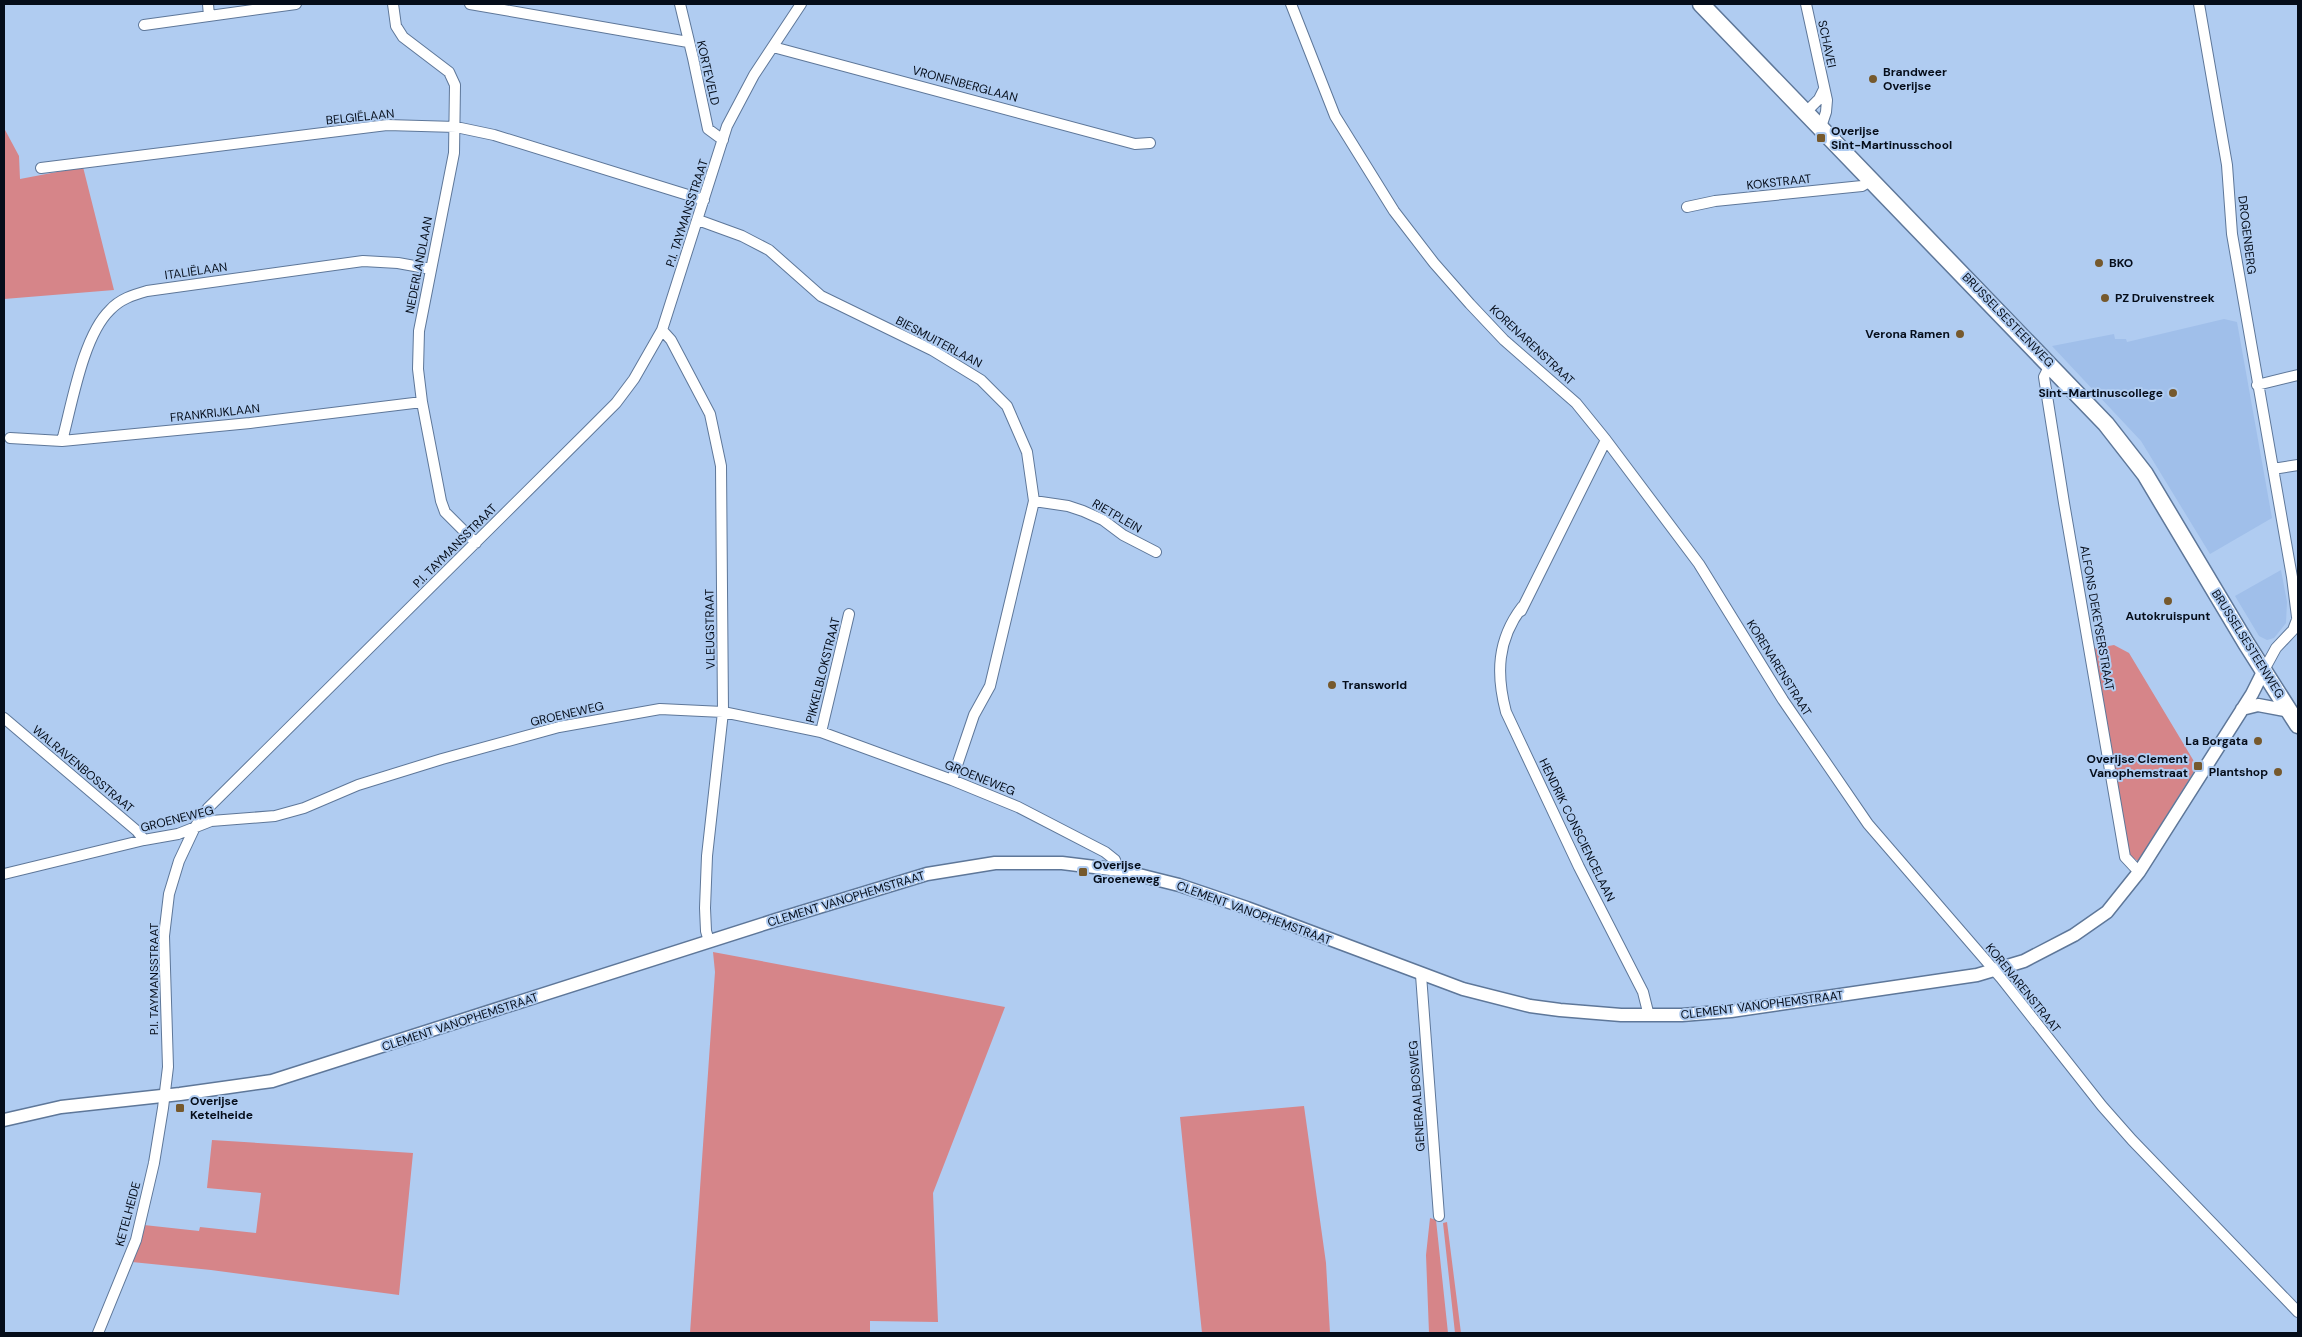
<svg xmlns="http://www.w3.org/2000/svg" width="2302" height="1337" font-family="'DM Sans',sans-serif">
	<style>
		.built { fill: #a0bfea }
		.green { fill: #d68589 }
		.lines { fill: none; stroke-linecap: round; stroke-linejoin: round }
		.minor-casing { stroke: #5e7799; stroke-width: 12 }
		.tertiary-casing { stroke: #5e7799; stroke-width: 15 }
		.primary-casing { stroke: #5e7799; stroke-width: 19 }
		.minor { stroke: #fff; stroke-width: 10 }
		.tertiary { stroke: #fff; stroke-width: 12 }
		.primary { stroke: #fff; stroke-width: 16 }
		.poi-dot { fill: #76592d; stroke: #b0ccf1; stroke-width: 2 }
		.labels { text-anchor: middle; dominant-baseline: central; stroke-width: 4; stroke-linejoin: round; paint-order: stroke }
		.street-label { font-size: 12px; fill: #050d1a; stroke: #b0ccf1 }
		.poi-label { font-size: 12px; font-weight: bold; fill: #050d1a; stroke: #b0ccf1; text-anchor: start }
	</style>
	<rect width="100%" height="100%" fill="#b0ccf1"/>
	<path class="built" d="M2224 319 2237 322 2272 518 2210 554 2141 441 2052 346 2114 334 2115 339H2126L2127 342Z
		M2281 570 2287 602 2286 623 2274 638 2267 640 2259 636 2235 596Z"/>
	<path class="green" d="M4 128 19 156 20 179 83 167 114 290 4 299Z
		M2114 645 2129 653 2195 763 2198 765 2138 861 2128 855 2092 649Z
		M713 952 1005 1007 933 1193 938 1322 870 1321V1333H690L715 972Z
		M1304 1106 1326 1263 1330 1333H1202L1180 1117Z
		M212 1140 413 1153 399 1295 211 1270 132 1262 144 1225 199 1231 200 1227 256 1233 261 1193 207 1188Z
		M1430 1218 1436 1220 1448 1333H1429L1426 1255Z
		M1447 1222 1461 1333H1455L1443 1223Z"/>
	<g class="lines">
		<g class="minor-casing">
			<path id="minor" d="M208 4 209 16
				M393 4 396 26 403 37 449 72 455 85 454 153 419 331 418 369 422 402 441 501 445 512 476 543
				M470 4 688 42
				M680 4 693 58 708 129 723 140
				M1291 4 1335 116 1394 211 1434 263 1470 304 1504 340 1576 403 1606 440 1699 564 1783 700 1868 824 2001 978 2102 1106 2132 1140 2298 1312
				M1806 4 1827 100 1826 112 1821 127
				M2199 4 2227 165 2232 234 2292 577 2297 617
				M144 25 296 4
				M773 47 1135 144 1150 143
				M1806 112 1819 99 1824 89
				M41 168 387 125 456 127 494 135 704 200
				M1687 207 1715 201 1862 186 1872 180
				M698 220 742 236 769 250 821 296 932 350 981 380 1007 406 1027 452 1034 501 990 686 974 715 952 780
				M662 330 671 340 710 414 721 466 723 712 707 856 705 908 706 931 709 941
				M2050 365 2044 377 2064 503 2125 857 2139 872
				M2257 385 2298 375
				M10 438 62 441 250 423 422 402
				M62 441C72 404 83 336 110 310 120 299 133 295 147 291L363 261 398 263 431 269
				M2273 469 2298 465
				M1034 501 1068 506 1083 511 1103 520 1123 535 1156 552
				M1522 607C1497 640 1496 674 1506 712L1579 867 1643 992 1649 1016
				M1521 611 1606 440
				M2264 670 2276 648 2293 630 2298 617
				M4 718 137 831 144 840
				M821 732 849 614
				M4 874 144 840 178 834 211 821 275 816 304 808 358 785 442 759 559 727 660 709 723 712 821 732 952 780 1018 807 1105 852 1115 860 1119 870
				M1421 975 1439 1216
				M98 1333 136 1240 154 1163 163 1108 168 1067 164 936 169 894 179 861 195 827 208 808 586 433 616 403 634 379 662 330 727 126 754 75 801 4"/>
		</g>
		<g class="tertiary-casing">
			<path id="tertiary" d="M2242 709 2258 705 2290 711
				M4 1120 61 1107 180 1094 272 1081 776 920 927 874 995 863H1062L1119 870 1179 885 1247 908 1463 989 1530 1006 1560 1010 1621 1015H1682L1731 1011 1977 975 2024 961 2074 935 2107 912 2139 872 2252 694 2264 670"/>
		</g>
		<g class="primary-casing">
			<path id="primary" d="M1701 4 2106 424 2145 474 2246 643 2298 725"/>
		</g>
		<use href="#minor" class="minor"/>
		<use href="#tertiary" class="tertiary"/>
		<use href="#primary" class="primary"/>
	</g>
	<g class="poi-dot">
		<circle cx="1873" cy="79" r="5"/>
		<rect x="1816" y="133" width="10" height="10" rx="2.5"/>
		<circle cx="2099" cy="263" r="5"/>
		<circle cx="2105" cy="298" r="5"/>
		<circle cx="1960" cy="334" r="5"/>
		<circle cx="2173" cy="393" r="5"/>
		<circle cx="2168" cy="601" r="5"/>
		<circle cx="1332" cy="685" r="5"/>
		<circle cx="2258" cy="741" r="5"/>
		<rect x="2193" y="761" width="10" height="10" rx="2.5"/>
		<circle cx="2278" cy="772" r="5"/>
		<rect x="1078" y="867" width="10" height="10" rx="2.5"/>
		<rect x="175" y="1103" width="10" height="10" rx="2.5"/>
	</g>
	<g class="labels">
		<g class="street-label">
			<text transform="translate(1827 44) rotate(78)">SCHAVEI</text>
			<text transform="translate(708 73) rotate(77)">KORTEVELD</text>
			<text transform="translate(965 84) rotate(15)">VRONENBERGLAAN</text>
			<text transform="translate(360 117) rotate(-6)">BELGIËLAAN</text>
			<text transform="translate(1779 182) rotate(-6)">KOKSTRAAT</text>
			<text transform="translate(687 213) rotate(-72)">P.I. TAYMANSSTRAAT</text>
			<text transform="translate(2247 235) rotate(83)">DROGENBERG</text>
			<text transform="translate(419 265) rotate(-79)">NEDERLANDLAAN</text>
			<text transform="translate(196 271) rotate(-8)">ITALIËLAAN</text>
			<text transform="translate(2008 320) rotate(46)">BRUSSELSESTEENWEG</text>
			<text transform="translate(939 342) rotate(28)">BIESMUITERLAAN</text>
			<text transform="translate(1532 345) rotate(43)">KORENARENSTRAAT</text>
			<text transform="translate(215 413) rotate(-6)">FRANKRIJKLAAN</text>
			<text transform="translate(1117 516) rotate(30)">RIETPLEIN</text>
			<text transform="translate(455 546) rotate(-45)">P.I. TAYMANSSTRAAT</text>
			<text transform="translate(2097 618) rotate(80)">ALFONS DEKEYSERSTRAAT</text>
			<text transform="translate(710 629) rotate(-91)">VLEUGSTRAAT</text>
			<text transform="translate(2248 644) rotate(58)">BRUSSELSESTEENWEG</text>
			<text transform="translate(1779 668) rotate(58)">KORENARENSTRAAT</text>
			<text transform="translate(823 670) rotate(-76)">PIKKELBLOKSTRAAT</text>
			<text transform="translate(567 714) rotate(-13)">GROENEWEG</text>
			<text transform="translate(83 769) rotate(40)">WALRAVENBOSSTRAAT</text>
			<text transform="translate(980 778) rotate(22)">GROENEWEG</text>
			<text transform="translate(177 819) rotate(-14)">GROENEWEG</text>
			<text transform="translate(1577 830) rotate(64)">HENDRIK CONSCIENCELAAN</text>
			<text transform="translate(846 899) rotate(-17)">CLEMENT VANOPHEMSTRAAT</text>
			<text transform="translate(1254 913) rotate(20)">CLEMENT VANOPHEMSTRAAT</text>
			<text transform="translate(154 979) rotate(-90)">P.I. TAYMANSSTRAAT</text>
			<text transform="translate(2023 988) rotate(51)">KORENARENSTRAAT</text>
			<text transform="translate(1762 1005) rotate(-7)">CLEMENT VANOPHEMSTRAAT</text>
			<text transform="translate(460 1022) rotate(-18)">CLEMENT VANOPHEMSTRAAT</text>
			<text transform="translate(1417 1096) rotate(-94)">GENERAALBOSWEG</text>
			<text transform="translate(128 1214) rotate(-75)">KETELHEIDE</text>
		</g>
		<g class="poi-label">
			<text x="1883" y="72">Brandweer<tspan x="1883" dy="14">Overijse</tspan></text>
			<text x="1831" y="131">Overijse<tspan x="1831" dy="14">Sint-Martinusschool</tspan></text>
			<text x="2109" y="263">BKO</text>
			<text x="2115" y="298">PZ Druivenstreek</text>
			<text x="1950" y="334" text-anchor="end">Verona Ramen</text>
			<text x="2163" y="393" text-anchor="end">Sint-Martinuscollege</text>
			<text x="2168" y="616" text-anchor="middle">Autokruispunt</text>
			<text x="1342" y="685">Transworld</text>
			<text x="2248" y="741" text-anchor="end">La Borgata</text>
			<text x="2188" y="759" text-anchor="end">Overijse Clement<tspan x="2188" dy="14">Vanophemstraat</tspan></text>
			<text x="2268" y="772" text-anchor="end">Plantshop</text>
			<text x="1093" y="865">Overijse<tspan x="1093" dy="14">Groeneweg</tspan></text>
			<text x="190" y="1101">Overijse<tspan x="190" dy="14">Ketelheide</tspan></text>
		</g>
	</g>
	<rect width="2302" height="1337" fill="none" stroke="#050d1a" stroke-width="10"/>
</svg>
